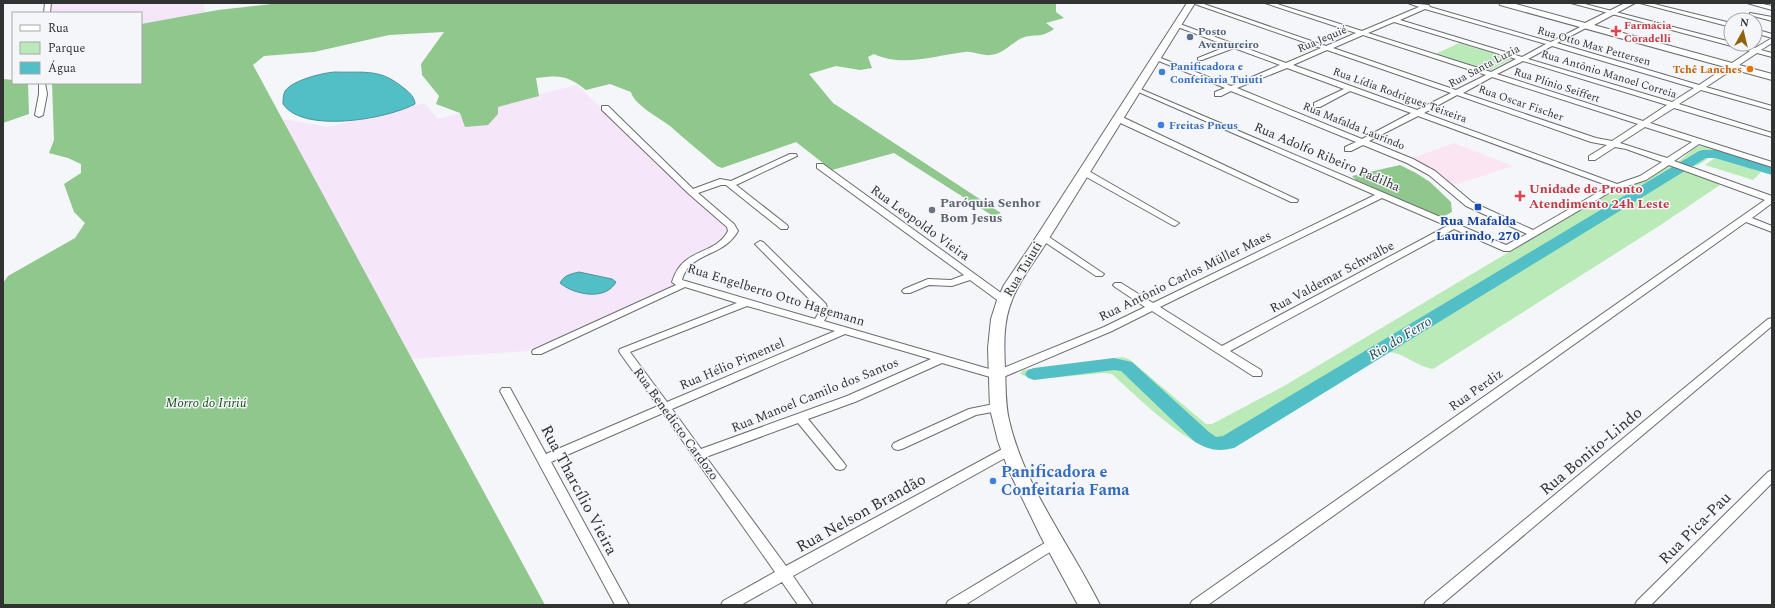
<svg xmlns="http://www.w3.org/2000/svg" width="1775" height="608" font-family="Spectral,serif">
	<style>
		.industrial { fill: #f6e6f9 }
		.education { fill: #fce5f2 }
		.green { fill: #bbeab9 }
		.forest { fill: #8fc78d }
		.water { fill: #52bfc6; stroke: #48959a }
		.lines { fill: none; stroke-linecap: round; stroke-linejoin: round }
		.river { fill: #52bfc6; fill-rule: evenodd }
		.street-casing { stroke: #6a6c6e; stroke-width: 2 }
		.secondary-casing { stroke: #6a6c6e; stroke-width: 2 }
		.primary-casing { stroke: #6a6c6e; stroke-width: 2 }
		.street { fill: #fff; fill-rule: evenodd }
		.secondary { fill: #fff; fill-rule: evenodd }
		.primary { fill: #fff; fill-rule: evenodd }
		.health-dot { fill: #e0444e; stroke: #f4f6f9; stroke-width: 1.5 }
		.service-dot { fill: #5c6f8a; stroke: #f4f6f9; stroke-width: 1.5 }
		.food-dot { fill: #e8710a; stroke: #f4f6f9; stroke-width: 1.5 }
		.shop-dot { fill: #3f7fe0; stroke: #f4f6f9; stroke-width: 1.5 }
		.transit-dot { fill: #1a4fb4; stroke: #f4f6f9; stroke-width: 1.5 }
		.worship-dot { fill: #6b7280; stroke: #f4f6f9; stroke-width: 1.5 }
		.labels { text-anchor: middle; dominant-baseline: central; stroke-width: 3; stroke-linejoin: round; paint-order: stroke }
		.far-health-label { font-size: 11px; font-weight: bold; fill: #be3a42; stroke: #f4f6f9; text-anchor: start }
		.far-service-label { font-size: 11px; font-weight: bold; fill: #4e5e75; stroke: #f4f6f9; text-anchor: start }
		.far-street-label { font-size: 11px; fill: #313232; stroke: #f4f6f9 }
		.far-shop-label { font-size: 11px; font-weight: bold; fill: #366cbe; stroke: #f4f6f9; text-anchor: start }
		.far-food-label { font-size: 11px; font-weight: bold; fill: #c56008; stroke: #f4f6f9; text-anchor: end }
		.street-label { font-size: 13px; fill: #313232; stroke: #f4f6f9 }
		.health-label { font-size: 13px; font-weight: bold; fill: #be3a42; stroke: #f4f6f9; text-anchor: start }
		.worship-label { font-size: 13px; font-weight: bold; fill: #5b616d; stroke: #f4f6f9; text-anchor: start }
		.transit-label { font-size: 13px; font-weight: bold; fill: #164399; stroke: #f4f6f9 }
		.park-label { font-size: 13px; font-style: italic; fill: #19501a; stroke: #f4f6f9 }
		.water-label { font-size: 14px; font-style: italic; fill: #1c4c4f; stroke: #f4f6f9 }
		.near-street-label { font-size: 16px; fill: #313232; stroke: #f4f6f9 }
		.near-shop-label { font-size: 16px; font-weight: bold; fill: #366cbe; stroke: #f4f6f9; text-anchor: start }
	</style>
	<rect width="100%" height="100%" fill="#f4f6f9"/>
	<path class="industrial" d="M51 3H203L206 13 141 24V13H51Z
		M577 85 728 230 674 286 527 351 409 359 270 117 329 127 425 103 437 119Z"/>
	<path class="education" d="M1454 143 1513 166 1454 185 1413 158Z"/>
	<path class="green" d="M1459 43 1512 59 1487 72 1433 55Z
		M1699 146 1713 148 1772 168V173L1716 155H1713C1697 166 1696 170 1677 163L1695 147Z
		M1716 157 1761 172 1753 180 1705 165Z
		M1667 165 1717 182 1720 185 1659 226 1433 369C1415 366 1403 351 1385 352L1229 446C1226 447 1223 449 1220 449 1192 452 1133 393 1112 374L1104 373 1039 379 1029 378 1020 374 1023 370 1122 357 1129 359 1206 424H1212L1284 386 1613 190 1643 182Z"/>
	<path class="forest" d="M280 3H1056V12L1064 18 1046 23 1054 29C1040 39 1034 33 1022 38 1011 43 1003 54 990 55 982 56 973 51 965 52 935 55 904 68 874 54L868 57 872 68 860 70 836 66 809 74 833 103 1001 213 993 216 894 153 832 170 796 142 722 168 717 166C701 153 685 139 670 126 660 118 634 105 631 92L610 84 586 90C567 75 560 75 536 78L539 96 498 107V114L488 125 465 127 460 113 436 104 439 96 422 75 421 64 444 32 389 35 314 52 264 56 253 65 545 605H3V283L8 276 75 238 85 223 74 212 64 184 81 173V164L68 158 49 153 54 140 52 83H141V24L218 10Z
		M3 79 13 80V83H28L29 114 3 123Z
		M1400 165 1416 173 1430 182 1451 202 1452 212 1441 218 1356 180 1352 176Z"/>
	<path class="water" d="M335 72C366 73 380 68 405 89 410 93 415 98 415 104 387 119 303 134 283 104 283 100 283 95 285 91 293 80 322 73 335 72Z
		M579 272 612 279 616 282C606 301 574 295 560 283 564 275 571 274 579 272Z"/>
	<g class="lines">
		<path class="river" d="M1703 150H1716L1772 167V175L1715 158H1706L1234 448C1218 452 1209 450 1195 442L1121 371 1114 370 1034 380 1028 378 1025 374 1028 370 1034 368 1114 358 1132 362 1209 432 1216 437 1223 436 1699 151Z"/>
		<g class="street-casing">
			<path id="street" d="M45 3H51L50 13H44Z
				M1192 3H1201L1326 46 1356 33 1265 3H1274L1362 31 1419 7 1408 3 1429 5 1430 7 1551 42 1586 24 1589 26 1588 27 1557 43 1699 85 1750 51 1571 3H1581L1731 42V44L1755 48 1772 38V43L1761 50 1772 53V57L1757 53 1706 87 1772 106V110L1701 90 1679 104 1772 133V137L1674 108 1650 123 1772 162V167L1699 144 1674 161 1772 196V203L1752 218 1772 226V232L1746 222 1208 605H1190L1192 601 1765 200 1669 165 1646 180 1612 191 1510 251H1504L1454 229 1230 351 1261 370 1262 373 1261 376H1253L1152 311 1112 331 1001 378 997 379 942 363 855 402 808 419 844 463 846 466 844 469 840 470 836 469 798 423 706 457 786 566 1006 447 1010 446 1014 447 1016 450 1014 453 793 576 813 605H798L782 582 741 605H721L723 601 775 572 663 413 551 462 629 605H615L500 391 502 388H510L546 454 658 406 620 353 619 351 620 349 737 303 685 287 541 354H533L532 352 533 350 676 285 672 282C683 246 714 257 728 231L727 227 689 194 602 110V106H608L693 189 720 179 731 181 790 154H796L797 156 736 185 787 225 788 227 787 229H781L726 185H721L698 193 734 224 738 231C723 258 690 251 682 280L815 319 818 314 817 307 755 244 760 241 763 242 826 304 828 314 824 321 996 371 1104 327 1145 307 1115 287 1113 285 1115 283H1121L1153 303 1375 195 1134 90V88H1138L1506 245 1527 234 1466 206 1429 175 1407 163 1363 145 1351 151H1345V147L1356 142 1231 91 1221 96H1215V92L1225 88 1154 59V57H1158L1231 86 1280 65 1234 48 1202 60H1198V58L1228 46 1175 26 1174 25 1177 23 1286 63 1321 48ZM1425 9 1546 44 1522 57 1400 20ZM1394 22 1516 59 1491 72 1368 33ZM1363 35 1486 75 1456 90 1333 48ZM1552 46 1694 88 1672 102 1528 59ZM1327 50 1451 93 1417 110 1293 65ZM1523 61 1667 105 1643 121 1497 74ZM1287 68 1344 89 1314 103V107H1320L1350 91 1411 113 1362 139 1237 88ZM1492 77 1638 124 1612 141 1596 138 1463 93ZM1457 95 1591 142 1607 145 1589 156V160H1595L1615 147 1626 149 1662 162 1640 176 1617 184 1424 113ZM1418 116 1609 186 1533 230 1472 202 1435 171 1413 159 1369 141ZM1645 127 1692 142 1667 158 1620 143ZM1382 198 1447 226 1222 346 1160 307ZM747 306 835 331 667 402 630 352ZM845 334 931 359 847 396 701 449 672 409Z
				M1640 3H1650L1731 23V27Z
				M1747 3H1758L1772 6V10Z
				M1750 13 1772 17V21L1750 15Z
				M1755 29 1772 34V38L1755 33Z
				M39 83H45L47 94 43 115 39 117 35 115 39 94Z
				M1114 116H1120L1298 200 1297 202H1291L1114 120Z
				M817 164H823L1008 298 1009 300 1008 302H1000L970 280 952 286 929 285 910 293H904L902 291 904 289 928 279 951 280 964 275 817 168Z
				M1081 170H1087L1179 223 1175 226 1172 225 1081 174Z
				M1043 234 1046 235 1104 274 1102 276H1096L1040 239 1038 237 1040 235Z
				M1772 318V326L1441 605H1424L1426 601 1768 319Z
				M999 403 1003 404 1005 407 1003 410 976 415 902 449 898 450 894 449 892 446 894 443 969 409Z
				M1772 470V483L1651 605H1635L1637 601 1768 472Z
				M1053 538 1058 539 1060 543 1058 547 965 605H946L948 601Z"/>
		</g>
		<g class="secondary-casing">
			<path id="secondary" d="M1499 3H1512L1585 23 1625 3H1635L1594 25 1772 74V80L1500 5Z"/>
		</g>
		<g class="primary-casing">
			<path id="primary" d="M1187 3H1195L1043 248C1032 265 1019 281 1012 300 1003 322 1004 345 1005 369 1006 386 1005 403 1009 420 1024 486 1070 545 1100 605H1078L1041 537 1008 469 998 441 990 409 988 348 991 319 997 300 1004 285 1029 248Z"/>
		</g>
		<use href="#street" class="street"/>
		<use href="#secondary" class="secondary"/>
		<use href="#primary" class="primary"/>
	</g>
	<g class="health-dot">
		<path d="M1614 25h4v4h4v4h-4v4h-4v-4h-4v-4h4z"/>
		<path d="M1518 190h4v4h4v4h-4v4h-4v-4h-4v-4h4z"/>
	</g>
	<circle class="service-dot" cx="1190" cy="37" r="4"/>
	<circle class="food-dot" cx="1750" cy="69" r="4"/>
	<g class="shop-dot">
		<circle cx="1162" cy="72" r="4"/>
		<circle cx="1161" cy="125" r="4"/>
		<circle cx="993" cy="481" r="4"/>
	</g>
	<rect class="transit-dot" x="1474" y="203" width="8" height="8" rx="2"/>
	<circle class="worship-dot" cx="932" cy="210" r="4"/>
	<g class="labels">
		<g class="far-health-label">
			<text x="1624" y="25">Farmácia<tspan x="1624" dy="13">Coradelli</tspan></text>
		</g>
		<g class="far-service-label">
			<text x="1198" y="31">Posto<tspan x="1198" dy="13">Aventureiro</tspan></text>
		</g>
		<g class="far-street-label">
			<text transform="translate(1322 39) rotate(-23)">Rua Jequié</text>
			<text transform="translate(1594 46) rotate(16)">Rua Otto Max Pettersen</text>
			<text transform="translate(1484 66) rotate(-28)">Rua Santa Luzia</text>
			<text transform="translate(1609 74) rotate(17)">Rua Antônio Manoel Correia</text>
			<text transform="translate(1557 85) rotate(18)">Rua Plínio Seiffert</text>
			<text transform="translate(1400 95) rotate(20)">Rua Lídia Rodrigues Teixeira</text>
			<text transform="translate(1521 103) rotate(19)">Rua Oscar Fischer</text>
			<text transform="translate(1354 126) rotate(22)">Rua Mafalda Laurindo</text>
		</g>
		<g class="far-shop-label">
			<text x="1170" y="66">Panificadora e<tspan x="1170" dy="13">Confeitaria Tuiuti</tspan></text>
			<text x="1169" y="125">Freitas Pneus</text>
		</g>
		<g class="far-food-label">
			<text x="1742" y="69">Tchê Lanches</text>
		</g>
		<g class="street-label">
			<text transform="translate(1327 157) rotate(23)">Rua Adolfo Ribeiro Padilha</text>
			<text transform="translate(920 223) rotate(36)">Rua Leopoldo Vieira</text>
			<text transform="translate(1023 269) rotate(-59)">Rua Tuiuti</text>
			<text transform="translate(1185 276) rotate(-26)">Rua Antônio Carlos Müller Maes</text>
			<text transform="translate(1332 277) rotate(-28)">Rua Valdemar Schwalbe</text>
			<text transform="translate(776 295) rotate(17)">Rua Engelberto Otto Hagemann</text>
			<text transform="translate(732 364) rotate(-23)">Rua Hélio Pimentel</text>
			<text transform="translate(1476 390) rotate(-35)">Rua Perdiz</text>
			<text transform="translate(815 395) rotate(-22)">Rua Manoel Camilo dos Santos</text>
			<text transform="translate(676 424) rotate(54)">Rua Benedicto Cardozo</text>
		</g>
		<g class="health-label">
			<text x="1529" y="189">Unidade de Pronto<tspan x="1529" dy="15">Atendimento 24h Leste</tspan></text>
		</g>
		<g class="worship-label">
			<text x="940" y="203">Paróquia Senhor<tspan x="940" dy="15">Bom Jesus</tspan></text>
		</g>
		<g class="transit-label">
			<text x="1478" y="221">Rua Mafalda<tspan x="1478" dy="15">Laurindo, 270</tspan></text>
		</g>
		<g class="park-label">
			<text x="206" y="403">Morro do Iririú</text>
		</g>
		<g class="water-label">
			<text transform="translate(1400 338) rotate(-31)">Rio do Ferro</text>
		</g>
		<g class="near-street-label">
			<text transform="translate(1591 451) rotate(-40)">Rua Bonito-Lindo</text>
			<text transform="translate(579 490) rotate(62)">Rua Tharcílio Vieira</text>
			<text transform="translate(861 513) rotate(-29)">Rua Nelson Brandão</text>
			<text transform="translate(1695 528) rotate(-45)">Rua Pica-Pau</text>
		</g>
		<g class="near-shop-label">
			<text x="1001" y="472">Panificadora e<tspan x="1001" dy="18">Confeitaria Fama</tspan></text>
		</g>
	</g>
	<rect width="1775" height="608" fill="none" stroke="#313232" stroke-width="8"/>
	<rect x="12" y="12" width="130" height="72" fill="#f4f6f9" stroke="#a6a8a9"/>
	<rect x="20" y="25" width="20" height="6" fill="#ffffff" stroke="#a6a8a9"/>
	<text x="48" y="32" font-size="12" fill="#313232">Rua</text>
	<rect x="20" y="42" width="20" height="12" fill="#bbeab9" stroke="#a6a8a9"/>
	<text x="48" y="52" font-size="12" fill="#313232">Parque</text>
	<rect x="20" y="62" width="20" height="12" fill="#52bfc6" stroke="#a6a8a9"/>
	<text x="48" y="72" font-size="12" fill="#313232">Água</text>
	<g transform="translate(1743 32) rotate(8)"><circle r="19" fill="#f4f6f9" stroke="#a6a8a9"/>
	<path d="M0-3L7 15L0 10L-7 15Z" fill="#90620d"/>
	<text y="-6" font-size="11" font-weight="bold" text-anchor="middle" fill="#313232">N</text>
	</g>
</svg>
